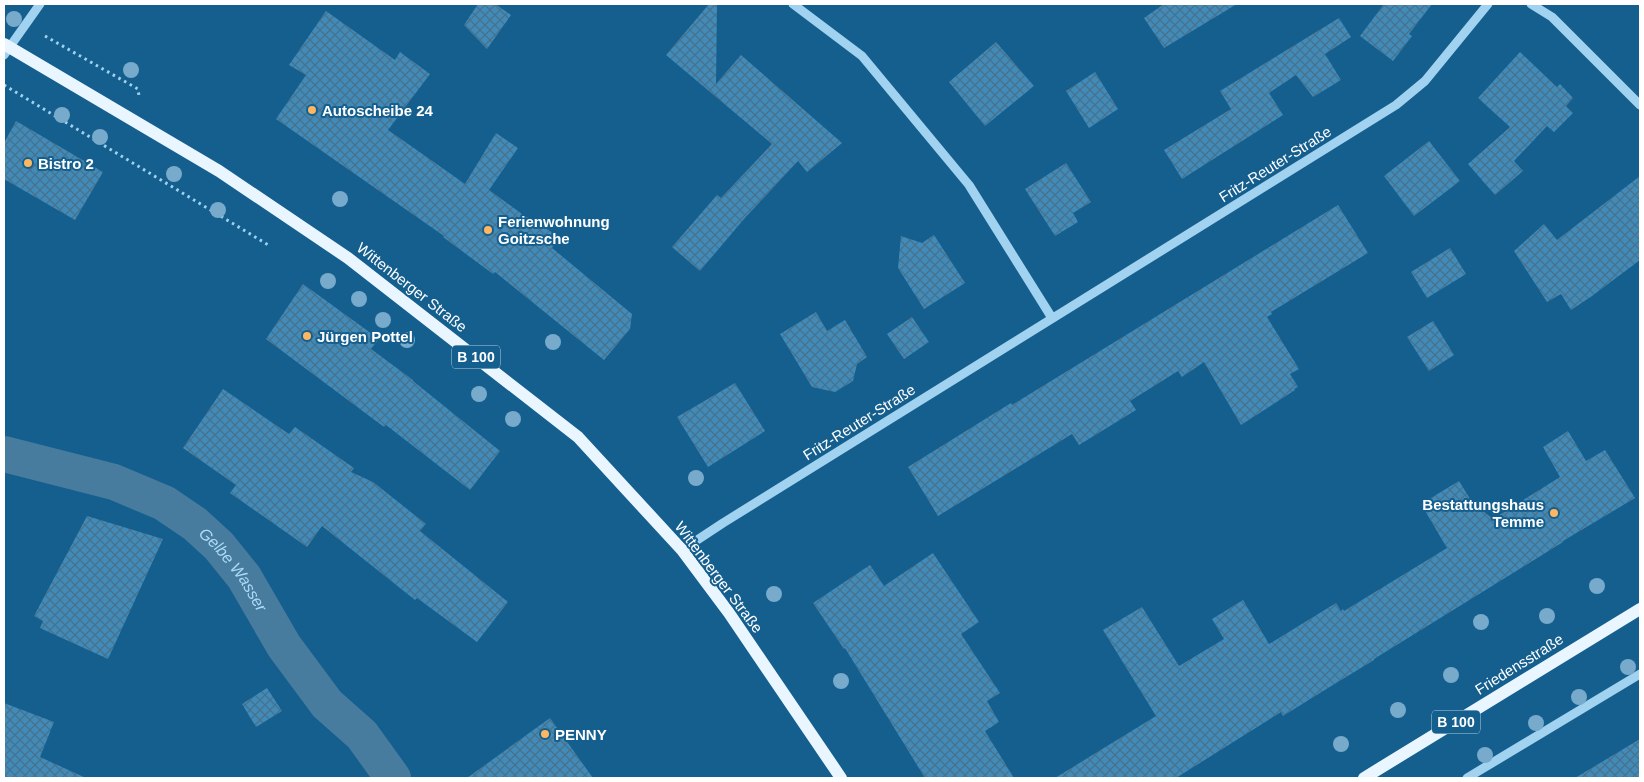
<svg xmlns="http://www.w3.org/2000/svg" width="1644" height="782" font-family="Helvetica,sans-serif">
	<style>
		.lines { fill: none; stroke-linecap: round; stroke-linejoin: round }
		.canal { stroke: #477c9e; stroke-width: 36 }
		.building { fill: url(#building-cross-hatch) }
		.path { stroke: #a1d2f0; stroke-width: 3; stroke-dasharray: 2.5 4; stroke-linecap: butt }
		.minor { stroke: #a1d2f0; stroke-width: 9 }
		.major { stroke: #eaf6ff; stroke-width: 12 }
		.tree { fill: #77aacb }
		.poi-dot { fill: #ffb660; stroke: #155f8f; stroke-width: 2 }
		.labels { text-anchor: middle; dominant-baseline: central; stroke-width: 4; stroke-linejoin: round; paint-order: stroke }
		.shield { fill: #155f8f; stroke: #b9cfdd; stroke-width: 1 }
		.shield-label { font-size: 14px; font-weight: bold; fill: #fff }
		.poi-label { font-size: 15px; font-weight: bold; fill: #fff; stroke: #155f8f; text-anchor: start }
		.street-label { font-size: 15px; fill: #fff; stroke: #155f8f }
		.water-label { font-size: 16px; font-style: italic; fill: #addbf7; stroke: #155f8f }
	</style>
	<defs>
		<pattern id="building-cross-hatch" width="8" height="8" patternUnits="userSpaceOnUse" patternTransform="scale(1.25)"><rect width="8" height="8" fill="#428bb9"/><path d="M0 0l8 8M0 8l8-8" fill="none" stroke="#46728d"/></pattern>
	</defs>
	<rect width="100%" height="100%" fill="#155f8f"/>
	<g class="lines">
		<path class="canal" id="s1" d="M4 454 114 482 164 503 195 524 219 546 244 577 284 646 327 704 362 735 393 778"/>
	</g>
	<path class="building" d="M478 4H495L511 15 487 49 464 25Z
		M709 4H717L716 84 741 55 842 143 807 172 798 161 744 219 700 271 672 247 717 195 721 198 772 144 666 55Z
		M1164 4H1237L1164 48 1144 18Z
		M1384 4H1432L1409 34 1412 36 1393 61 1360 36Z
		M326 11 395 60 400 52 430 74 388 130 411 146 465 184 496 133 518 148 489 190 522 214 560 237 552 248 632 314 630 329 604 360 495 272 493 274 443 237 444 236 276 119 306 75 289 65Z
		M1339 18 1351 37 1325 54 1341 80 1313 97 1296 75 1269 93 1283 115 1182 179 1164 150 1231 109 1220 91Z
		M996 42 1034 86 985 126 949 82Z
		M1520 52 1557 87 1560 84 1573 98 1566 106 1573 113 1554 132 1547 126 1514 161 1523 171 1495 195 1468 164 1510 127 1478 98Z
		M1095 72 1118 109 1089 128 1066 91Z
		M16 121 103 172 75 220 4 179V143Z
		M1429 141 1460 181 1414 216 1384 176Z
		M1066 163 1091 202 1073 213 1078 222 1055 236 1025 189Z
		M1640 176V260L1592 296 1571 310 1561 294 1547 302 1514 251 1544 224 1557 240Z
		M1338 205 1368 253 1271 312 1272 314 1267 317 1299 369 1290 374 1298 387 1294 389 1295 390 1241 425 1204 362 1182 377 1178 371 1130 401 1136 410 1079 445 1072 434 938 516 908 467 1011 403 1012 405Z
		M934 235 965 283 924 309 898 268 901 236 922 243Z
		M1450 248 1466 274 1427 298 1411 272Z
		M303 284 379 339 371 349 413 380V381L500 451 470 490 386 425 384 427 266 339Z
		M816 312 827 331 845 320 867 357 857 364 853 381 835 392 812 387 780 334Z
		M912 317 929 342 904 359 887 334Z
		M1433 321 1454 355 1429 371 1407 337Z
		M735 383 765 431 708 467 677 417Z
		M223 389 289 434 295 427 354 468 351 472 373 482 426 524 420 531 508 602 477 642 417 598 415 600 322 526 307 547 230 493 236 485 183 448Z
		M1568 431 1586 461 1605 450 1635 498 1563 541V542L1374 659V660L1328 688 1283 716 1281 712 1176 778H1055L1156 716 1103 630 1142 607 1179 666 1224 639 1212 619 1243 600 1269 644 1336 603 1341 611 1343 609 1344 611 1447 548 1421 504 1459 481 1472 502 1493 519 1560 477 1543 447Z
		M87 516 163 539 108 659 40 628 43 621 34 616Z
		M933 553 979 622 961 634 1000 693 987 701 999 722 985 731 1014 778H925L845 648 844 649 813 603 870 565 884 586Z
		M267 688 282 711 256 727 242 704Z
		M4 703 54 722 40 757 86 778H4Z
		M550 718 593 778H467Z
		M1640 739V778H1575Z"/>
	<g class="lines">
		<path class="path" d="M45 36 138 89 139 96
			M4 85 270 246"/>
		<path class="minor" d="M793 4 862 56 969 185 1052 318
			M1531 4 1552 17 1640 105
			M4 55 40 4
			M682 550 723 523 1396 105 1425 81 1488 4
			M1467 778 1640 674"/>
		<path class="major" d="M4 44 219 171 348 258 578 437 682 550 729 613 841 778
			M1364 778 1640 609"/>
	</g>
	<g class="tree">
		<circle cx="14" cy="19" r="8"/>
		<circle cx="131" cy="70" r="8"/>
		<circle cx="62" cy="115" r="8"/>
		<circle cx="100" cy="137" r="8"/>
		<circle cx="174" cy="174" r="8"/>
		<circle cx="340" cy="199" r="8"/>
		<circle cx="218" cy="210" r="8"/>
		<circle cx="328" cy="281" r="8"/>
		<circle cx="359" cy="299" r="8"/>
		<circle cx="383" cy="320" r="8"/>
		<circle cx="407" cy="340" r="8"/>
		<circle cx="553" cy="342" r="8"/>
		<circle cx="479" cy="394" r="8"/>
		<circle cx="513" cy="419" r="8"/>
		<circle cx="696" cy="478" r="8"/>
		<circle cx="1597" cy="586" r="8"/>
		<circle cx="774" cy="594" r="8"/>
		<circle cx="1547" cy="616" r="8"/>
		<circle cx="1481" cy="622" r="8"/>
		<circle cx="1628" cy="667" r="8"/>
		<circle cx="1451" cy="675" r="8"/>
		<circle cx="841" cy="681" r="8"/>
		<circle cx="1579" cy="697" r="8"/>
		<circle cx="1398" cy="710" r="8"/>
		<circle cx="1536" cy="723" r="8"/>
		<circle cx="1341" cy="744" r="8"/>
		<circle cx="1485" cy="755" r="8"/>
	</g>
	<g class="poi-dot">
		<circle cx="312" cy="110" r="5"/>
		<circle cx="28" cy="163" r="5"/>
		<circle cx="488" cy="230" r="5"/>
		<circle cx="307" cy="336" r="5"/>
		<circle cx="1554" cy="513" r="5"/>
		<circle cx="545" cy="734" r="5"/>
	</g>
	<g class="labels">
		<g class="shield">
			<rect x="452" y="345.5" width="48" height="23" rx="4"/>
			<rect x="1432" y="710.5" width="48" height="23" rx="4"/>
		</g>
		<g class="shield-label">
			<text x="476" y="357">B 100</text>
			<text x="1456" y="722">B 100</text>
		</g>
		<g class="poi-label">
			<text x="322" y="110">Autoscheibe 24</text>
			<text x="38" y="163">Bistro 2</text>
			<text x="498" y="221">Ferienwohnung<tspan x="498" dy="17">Goitzsche</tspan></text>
			<text x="317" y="336">Jürgen Pottel</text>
			<text x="1544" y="504" text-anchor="end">Bestattungshaus<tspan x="1544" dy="17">Temme</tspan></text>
			<text x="555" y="734">PENNY</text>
		</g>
		<g class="street-label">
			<text transform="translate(1275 164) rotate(-32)">Fritz-Reuter-Straße</text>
			<text transform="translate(412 287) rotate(38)">Wittenberger Straße</text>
			<text transform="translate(859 422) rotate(-32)">Fritz-Reuter-Straße</text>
			<text transform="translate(719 577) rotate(53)">Wittenberger Straße</text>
			<text transform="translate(1519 664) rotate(-32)">Friedensstraße</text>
		</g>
		<g class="water-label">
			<text stroke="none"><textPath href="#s1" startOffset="265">Gelbe Wasser</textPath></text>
		</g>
	</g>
	<rect width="1644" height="782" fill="none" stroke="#ffffff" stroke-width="10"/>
</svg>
